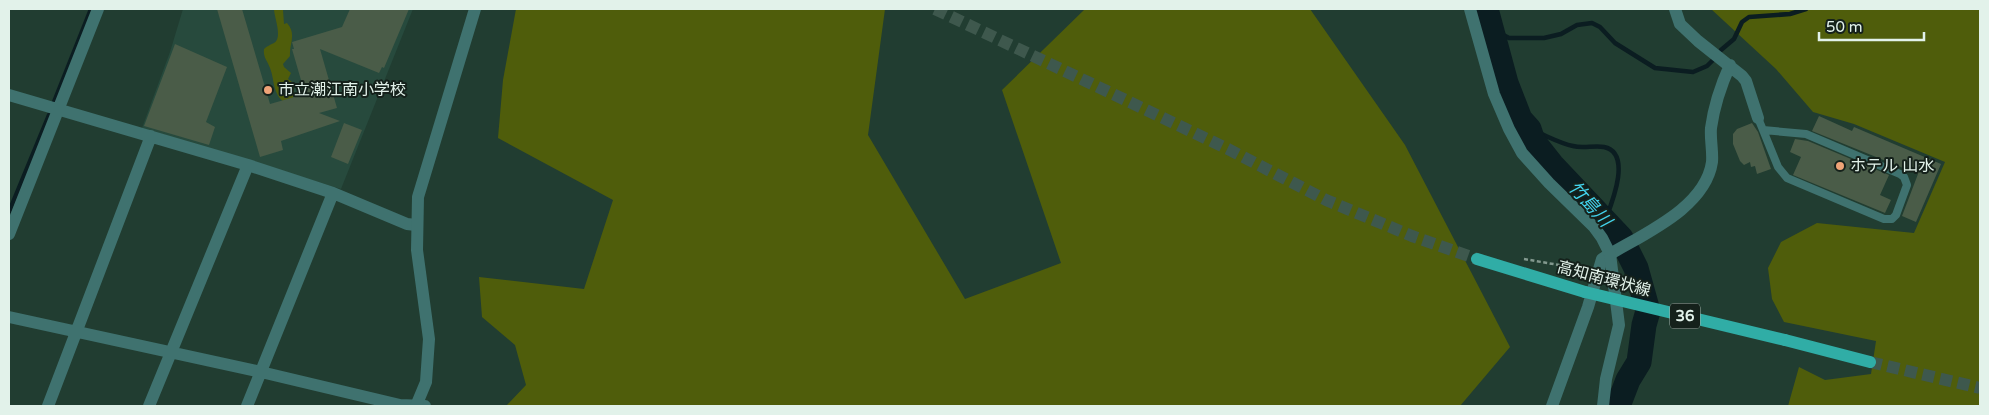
<svg xmlns="http://www.w3.org/2000/svg" width="1989" height="415" font-family="'Varela Round','Noto Sans JP',sans-serif">
	<style>
		.built { fill: #274a3d }
		.green { fill: #4f5d0b }
		.lines { fill: none; stroke-linecap: round; stroke-linejoin: round }
		.stream { stroke: #0b1d21; stroke-width: 4.5 }
		.river { stroke: #0b1d21; stroke-width: 25 }
		.building { fill: #4a5c48 }
		.primary-tunnel { stroke: #3e584d; stroke-width: 12; stroke-dasharray: 12 6; stroke-linecap: butt }
		.path { stroke: #82988e; stroke-width: 2.5; stroke-dasharray: 4 2.5; stroke-linecap: butt }
		.service { stroke: #3f726f; stroke-width: 8 }
		.minor { stroke: #3f726f; stroke-width: 12 }
		.tertiary { stroke: #3f726f; stroke-width: 12 }
		.primary { stroke: #30ada6; stroke-width: 12 }
		.primary-bridge { stroke: #30ada6; stroke-width: 12 }
		.poi-dot { fill: #efa377; stroke: #15211b; stroke-width: 2 }
		.labels { text-anchor: middle; dominant-baseline: central; stroke-width: 4; stroke-linejoin: round; paint-order: stroke }
		.shield { fill: #15211b; stroke: #a4b3ac; stroke-width: 1 }
		.shield-label { font-size: 15px; font-weight: bold; fill: #e2f2ea }
		.poi-label { font-size: 16px; fill: #e2f2ea; stroke: #15211b; text-anchor: start }
		.street-label { font-size: 16px; fill: #e2f2ea; stroke: #15211b }
		.water-label { font-size: 18px; font-style: italic; fill: #43d3ed; stroke: #15211b }
	</style>
	<rect width="100%" height="100%" fill="#213d31"/>
	<path class="built" d="M183 9H413L341 189 142 128 170 52Z"/>
	<path class="green" d="M274 9 283 10 284 24 287 23C297 34 289 44 290 56L283 64 284 67 291 73 288 79 292 82 294 87 293 99 285 103C272 93 275 81 270 68 267 60 263 57 264 49 267 46 270 45 274 43 283 38 274 17 274 9Z
		M516 9H885L868 135 965 299 1061 263 1002 90 1085 9H1310L1405 145 1510 347 1460 406H506L526 385 515 345 482 317 479 277 584 289 613 200 498 138 503 80Z
		M1711 9H1980V406H1788L1799 367 1825 380 1871 374 1876 341 1784 322 1772 299 1768 268 1781 242 1817 223 1914 233 1945 162 1854 124 1813 112 1776 69Z"/>
	<g class="lines">
		<path class="stream" d="M1492 29 1509 38H1544L1561 34 1577 25 1592 23 1600 27 1615 43 1655 68 1693 72 1707 66 1713 60
			M1721 50 1734 39 1742 22 1749 17 1790 14 1806 9
			M54 102 91 9
			M1529 129C1544 134 1558 143 1573 146 1583 149 1594 145 1604 147 1633 153 1611 205 1605 221
			M9 212 49 115"/>
		<path class="river" d="M1486 9 1506 83 1520 119 1529 129 1533 141 1552 165 1621 238 1636 268 1648 311 1644 325 1639 362 1628 380 1618 406"/>
	</g>
	<path class="building" d="M217 9H242L270 104 305 94 292 49H294L292 42 342 27 350 9H409L384 68 382 67 379 73 320 49 337 108 319 113 340 121 281 141 283 150 260 157Z
		M175 44 227 67 206 122 215 127 209 145 144 126Z
		M1819 116 1852 131 1854 127 1941 164 1916 222 1902 216 1918 174 1812 131Z
		M344 123 362 130 348 164 331 157Z
		M1752 123 1758 132 1771 169 1757 174 1755 166 1751 167 1750 162 1744 165 1740 161 1733 144V134L1737 129Z
		M1795 139 1808 141 1889 175 1880 195 1891 200 1885 213 1793 175 1801 157 1790 152Z"/>
	<g class="lines">
		<path class="primary-tunnel" d="M935 9 1228 149 1326 200 1412 236 1477 259
			M1870 362 1980 388"/>
		<path class="path" d="M1524 259 1559 265 1573 274"/>
		<path class="service" d="M1758 118 1763 130 1806 134 1900 174 1904 177 1907 185 1896 215 1892 219H1884L1787 178 1778 167 1763 130"/>
		<path class="minor" d="M1675 9 1680 24 1698 41 1742 76 1746 81 1758 118
			M9 95 248 165 333 193 407 224 416 225
			M9 234 98 9
			M9 317 261 372 400 405 425 406
			M48 406 151 136
			M149 406 248 165
			M247 406 333 193
			M1552 406 1588 307 1602 259C1638 236 1705 210 1712 162 1713 151 1710 139 1711 128 1714 106 1721 85 1730 65"/>
		<path class="tertiary" d="M1470 9 1494 94 1509 129 1522 153 1549 183 1594 227 1602 238 1610 254 1619 325 1606 379 1603 406
			M416 406 426 382 429 339 417 250 418 197 475 9"/>
		<path class="primary" d="M1477 259 1585 292
			M1785 340 1870 362"/>
		<path class="primary-bridge" d="M1585 292 1785 340"/>
	</g>
	<g class="poi-dot">
		<circle cx="268" cy="90" r="5"/>
		<circle cx="1840" cy="166" r="5"/>
	</g>
	<g class="labels">
		<rect class="shield" x="1670" y="303.5" width="30" height="25" rx="4"/>
		<g class="shield-label">
			<text x="1685" y="316">36</text>
		</g>
		<g class="poi-label">
			<text x="278" y="90">市立潮江南小学校</text>
			<text x="1850" y="166">ホテル 山水</text>
		</g>
		<g class="street-label">
			<text transform="translate(1604 279) rotate(15)">高知南環状線</text>
		</g>
		<g class="water-label">
			<text transform="translate(1590 204) rotate(48)">竹島川</text>
		</g>
	</g>
	<rect width="1989" height="415" fill="none" stroke="#e2f2ea" stroke-width="20"/>
	<path d="M1819 32v8h105v-8" fill="none" stroke="#e2f2ea" stroke-width="2.5"/>
	<text x="1826" y="32" font-size="15" fill="#e2f2ea" stroke="#15211b" stroke-width="4" paint-order="stroke">50 m</text>
</svg>
